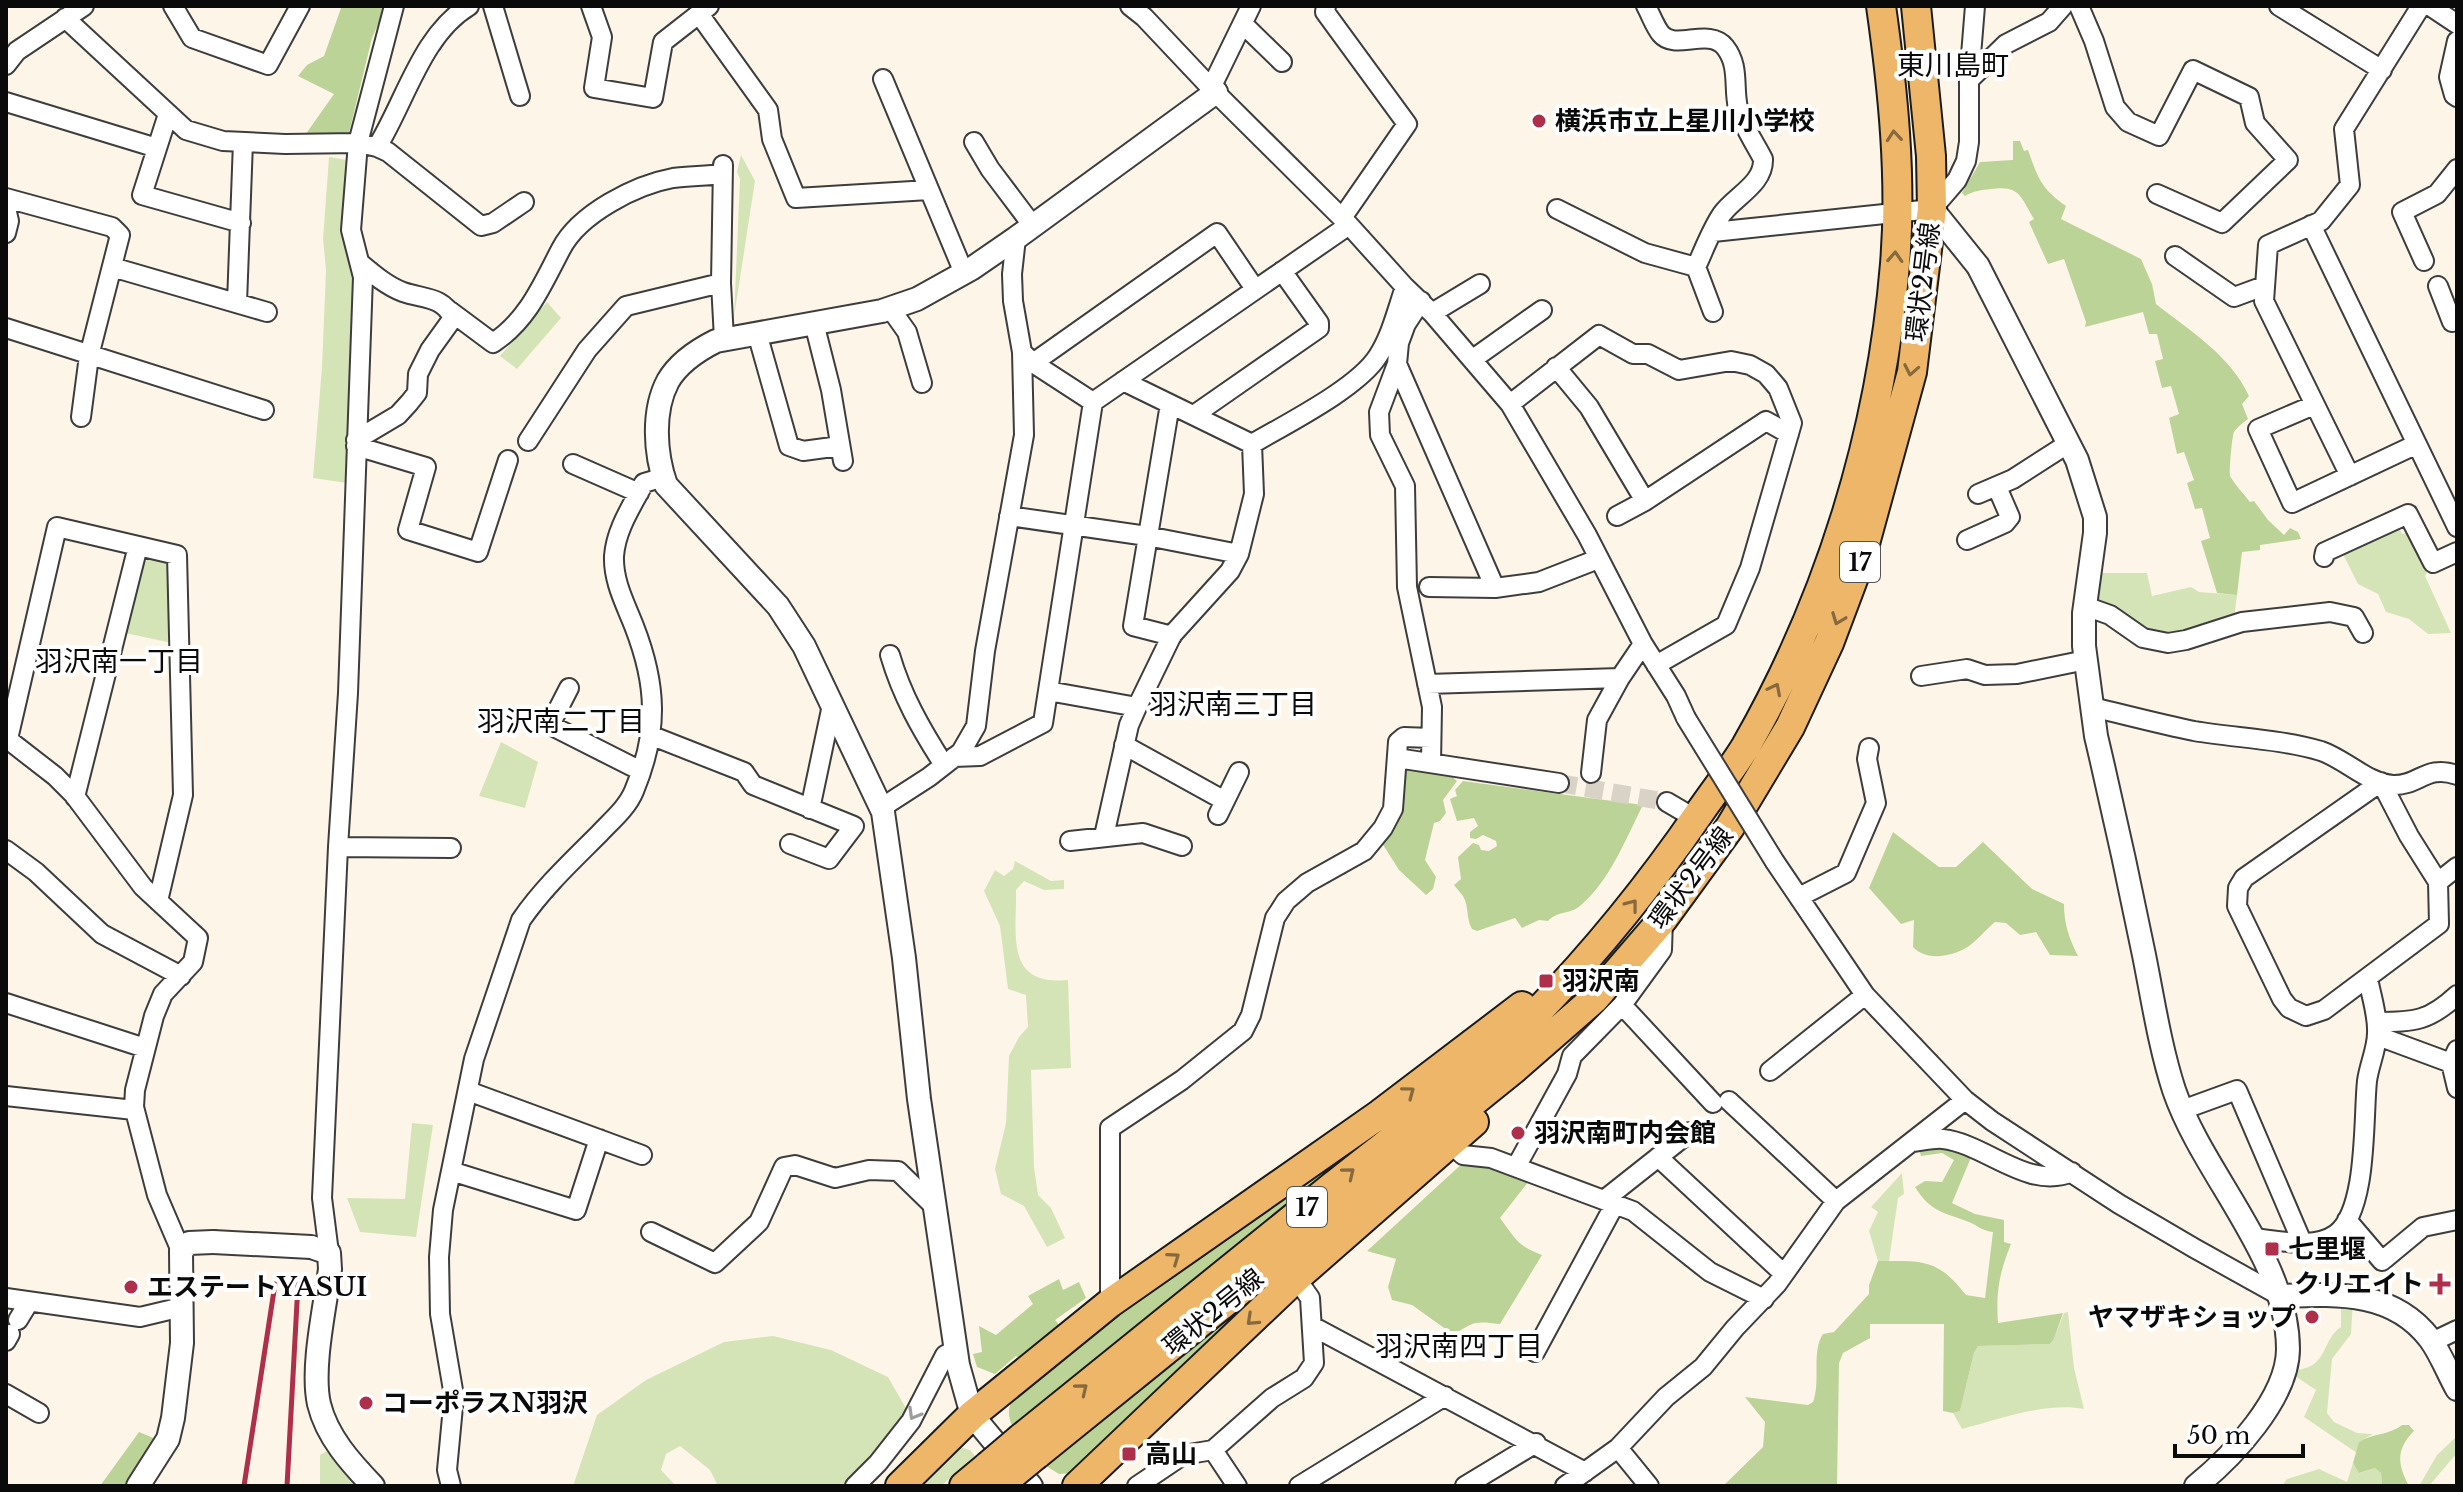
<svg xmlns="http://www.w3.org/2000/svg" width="2463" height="1492" font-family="'Libre Baskerville','Noto Sans JP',serif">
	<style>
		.green { fill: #d5e4b6 }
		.forest { fill: #bcd397 }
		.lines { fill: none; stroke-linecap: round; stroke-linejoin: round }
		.minor-tunnel { stroke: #d9d3c7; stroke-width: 18; stroke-dasharray: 18 9; stroke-linecap: butt }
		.minor-casing { stroke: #3d3d3d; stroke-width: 22 }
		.tertiary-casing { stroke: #3d3d3d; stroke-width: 26 }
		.primary-casing { stroke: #1b1b1b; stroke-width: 32 }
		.minor { stroke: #fff; stroke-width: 18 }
		.tertiary { stroke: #fff; stroke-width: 22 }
		.primary { stroke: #edb669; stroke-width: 28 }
		.rail { stroke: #ad2f4a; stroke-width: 5 }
		.minor-bridge-casing { stroke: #3d3d3d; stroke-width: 22; stroke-linecap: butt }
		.tertiary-bridge-casing { stroke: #3d3d3d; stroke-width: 26; stroke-linecap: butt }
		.primary-bridge-casing { stroke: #1b1b1b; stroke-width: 32; stroke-linecap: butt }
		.minor-bridge { stroke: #fff; stroke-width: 18 }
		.tertiary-bridge { stroke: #fff; stroke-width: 22 }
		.primary-bridge { stroke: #edb669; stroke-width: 28 }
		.oneway { stroke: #87693e }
		.oneway2 { stroke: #9d9d9d }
		.poi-dot { fill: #ad2f4a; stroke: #fff; stroke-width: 3 }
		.labels { text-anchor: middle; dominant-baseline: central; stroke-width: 8; stroke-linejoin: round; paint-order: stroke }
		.shield { fill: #fff; stroke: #545454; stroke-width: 2 }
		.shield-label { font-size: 24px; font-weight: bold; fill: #0a0a0a }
		.poi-label { font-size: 26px; font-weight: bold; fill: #0a0a0a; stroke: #fff; text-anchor: start }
		.street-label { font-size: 26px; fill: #0a0a0a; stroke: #fff }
		.neighbourhood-label { font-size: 28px; fill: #0a0a0a; stroke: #fff }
	</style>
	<rect width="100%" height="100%" fill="#fdf6e8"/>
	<path class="green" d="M741 155 755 181 734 317 740 179 737 172Z
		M329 157 347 160 343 216 346 246 358 274 347 483 313 478 322 367 326 270 323 239Z
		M547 302 561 318 517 369 500 356Z
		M2397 525 2402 534 2408 532 2427 573 2425 576 2451 633 2428 634 2409 619 2386 612 2378 594 2358 584 2342 552Z
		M150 558 166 563 170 569 172 643 125 633 142 564Z
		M2100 573H2147L2152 596 2191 587 2199 592 2237 595 2234 618 2164 639 2094 604Z
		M501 742 538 762 525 808 479 796Z
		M1015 861 1051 881 1064 880V889L1044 890 1024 881 1016 890C1017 934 1004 986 1068 980L1071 1068 1031 1070 1034 1167 1038 1195 1051 1208 1065 1238 1047 1247 1024 1206 1001 1194 995 1169 1006 1123 1009 1056 1019 1037 1028 1027 1026 995 1008 989 1000 926 984 891 995 870 1004 876 1013 869Z
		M412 1123 433 1125 416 1237 360 1232 347 1198 405 1199Z
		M1902 1173 1904 1194 1898 1198 1889 1261H1878L1869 1231 1878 1212 1871 1207Z
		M2353 1300 2351 1334 2332 1359 2327 1413 2334 1422 2357 1433 2373 1434 2359 1442 2357 1453 2304 1417 2316 1390 2295 1376 2297 1370C2329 1366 2321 1340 2341 1327V1304Z
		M2068 1312 2074 1368 2084 1409C2044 1402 2001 1419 1962 1429L1953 1413 1960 1411 1974 1353 1978 1346 2050 1344 2054 1339 2064 1313Z
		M773 1336 831 1350 888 1377 907 1410 872 1458 845 1486H718L710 1470 680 1446 666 1454 661 1470 676 1486H573L597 1415 646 1380 724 1342Z
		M2457 1436V1453L2429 1486H2419L2437 1455Z
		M960 1447 970 1450 975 1456 941 1486H915Z
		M327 1451 357 1486H320V1455Z
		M2353 1463 2360 1473 2375 1468 2381 1473 2382 1486H2282L2287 1479 2319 1469 2347 1482Z"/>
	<path class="forest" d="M340 6H386L372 38 348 137 303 138 334 94 298 76 307 65 324 56 341 8Z
		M2013 141H2020L2024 151 2028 150C2038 178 2041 188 2066 206L2061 219 2141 259 2152 284 2156 304C2189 330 2231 356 2249 396L2242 404 2248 419C2243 423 2237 427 2234 432 2232 435 2229 473 2230 476 2235 485 2244 494 2250 502L2254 501 2268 520 2284 535 2290 528 2298 532 2301 539 2260 545V550L2242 552 2237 595 2217 593 2201 541 2210 538 2202 508 2195 509 2187 483 2194 480 2184 452 2177 454 2169 418 2179 414 2171 386 2162 388 2155 361 2163 359 2157 334H2149L2143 312 2085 327 2086 322 2064 259 2048 264 2029 222 2034 219C2020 196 2020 185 1991 189 1982 190 1973 191 1965 196L1962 193 1980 162 2013 160Z
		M1403 767 1447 772 1457 781 1443 800 1446 813 1440 821 1434 823 1425 860 1436 877 1433 889 1426 895 1399 870 1380 840Z
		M1463 781 1643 805C1626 838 1610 881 1580 906 1569 915 1559 910 1548 921L1539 920 1522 928 1515 918 1477 931 1472 929C1466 919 1469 906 1463 896 1460 892 1457 889 1454 885L1461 879 1458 857 1473 843 1479 845 1481 850 1489 851 1497 846 1496 841 1483 835 1476 839 1470 838V832L1478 826 1474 818 1457 821 1450 799 1457 796 1455 790Z
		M1893 832 1939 867H1956L1983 842 2032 889 2064 904C2064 924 2069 938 2078 956L2050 955 2036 932 2020 935 2006 923 1995 922C1986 929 1976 942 1966 948 1950 957 1926 961 1913 947L1914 920 1901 924 1869 888Z
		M1389 1114 1391 1120 1012 1425C1003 1407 1015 1395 1027 1382Z
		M1942 1145 1972 1155 1952 1203 1975 1214 2004 1220V1242L2011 1244C1999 1274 1996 1291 1998 1323L2063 1313 2054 1339 2050 1344 1978 1346 1974 1353 1960 1411 1953 1413 1943 1411 1944 1324H1870V1338L1843 1353 1839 1363 1837 1486H1723L1763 1447 1765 1422 1745 1397 1808 1405 1813 1402C1821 1380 1811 1352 1823 1334L1834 1332 1869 1294V1285L1878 1261C1923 1261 1937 1258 1966 1295L1985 1298 1993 1232C1983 1231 1978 1226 1969 1222 1944 1212 1931 1213 1915 1187L1925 1181 1942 1182 1954 1160 1942 1153 1921 1156 1919 1149Z
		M1466 1160 1491 1164 1529 1181 1500 1218C1516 1239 1516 1245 1542 1255L1500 1324C1476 1321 1473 1321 1454 1335L1412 1305 1392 1300 1388 1287 1396 1259 1367 1251Z
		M1298 1259 1074 1473 1059 1474 1046 1466 1172 1360 1176 1363 1186 1353 1185 1350Z
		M1059 1279 1063 1290 1079 1282 1086 1298 1055 1320 1065 1332 1026 1365 1016 1356 995 1374 977 1367 973 1354 982 1352 979 1326 996 1335 1033 1304 1028 1296Z
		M2402 1425H2409L2414 1431C2396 1449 2397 1464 2409 1486H2382L2381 1473 2375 1468 2359 1473 2353 1463 2359 1442C2373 1433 2390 1435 2402 1425Z
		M139 1432 158 1440 130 1486H100Z"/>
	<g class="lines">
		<path class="minor-tunnel" d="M1559 783 1667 802"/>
		<g class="minor-casing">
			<path id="minor" d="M173 6 192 38 268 65 300 6
				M493 6 520 96
				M591 6 602 37 594 88 653 98 663 42 709 6
				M1130 6 1144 17 1211 88 1349 225 1405 287 1432 313 1510 404 1587 535 1643 644 1676 696 1686 718
				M1326 6 1325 12 1407 124 1342 218
				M1646 6C1651 15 1655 27 1661 34 1675 51 1709 27 1725 47 1740 66 1733 87 1738 108 1742 125 1755 143 1763 159 1764 184 1735 196 1722 214 1711 230 1704 250 1696 267L1713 312
				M2079 6 2094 41 2115 107 2128 122 2159 136 2193 70 2249 97 2255 123 2288 160 2222 223 2157 194
				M2279 6 2382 70
				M2430 6 2457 24
				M699 14 768 110 772 139 796 198 929 190
				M65 18 186 130 223 141 285 144 358 143 377 147C405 102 422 34 469 6
				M1243 24 1282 62
				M2457 41 2449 77 2454 95 2457 97
				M6 65 17 51 84 6
				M883 79 964 273
				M1969 80 2006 44 2049 22 2063 6
				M1211 88 1251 6
				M6 102 157 148
				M168 114 142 195 241 223
				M974 142 990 169 1033 226
				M377 147 388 152 481 226 493 223 524 202
				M723 165 721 283 724 339
				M6 198 112 227 120 235 89 356 81 417
				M6 208 9 221 6 233
				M1557 209 1645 253 1696 267
				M2311 225 2457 527
				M1713 232 1932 209 1957 180 1966 161 1969 142V80L1975 6
				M2175 256 2234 297 2264 286
				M2424 261 2402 212 2437 194 2457 169
				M112 267 267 312
				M2438 286 2452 322
				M1421 301 1406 324 1399 343 1397 364 1379 412 1380 435 1405 486 1407 587 1432 707 1431 763
				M237 303 243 142
				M890 308 907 332 922 383
				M450 311 493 343C528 320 542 285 561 249 579 214 635 185 673 178 689 176 706 176 722 174
				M1432 313 1480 284
				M814 323 831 390 843 461
				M6 328 264 410
				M757 333 789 446 803 451 840 446
				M1022 352 1033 363 1093 402 1349 225
				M1473 359 1542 310
				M1033 363 1217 233 1255 289
				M1397 364 1495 588
				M1556 367 1589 407 1645 501 1617 516
				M1123 381 1252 444
				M1170 404 1133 626 1172 636
				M1510 404 1599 335 1633 354H1648L1679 370 1731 361 1750 365 1766 374 1778 388 1792 423 1750 568 1726 625 1656 665
				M2314 405 2258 429 2292 503 2417 444
				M1194 415 1319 328V323L1282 271
				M356 440 398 415 409 403 417 393 418 374 430 350 453 318C443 296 423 299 403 292 387 286 373 274 360 263
				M528 441 587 350 626 306 721 283
				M356 446 426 467 408 530 478 552 508 460
				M573 464 639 493
				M2350 476 2264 301 2268 245 2321 221 2350 185 2344 129 2421 6
				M1978 494 2013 479 2069 443
				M1645 501 1766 421 1789 434
				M1009 516 1147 536 1239 554
				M1967 540 2005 523 2010 517 1997 487
				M2324 557 2325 552 2408 514 2433 563 2457 552
				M1429 587 1495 588 1539 582 1598 559
				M2085 606 2110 615 2143 638 2168 643 2186 640 2242 622 2330 612 2354 617 2363 633
				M890 655C902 696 921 729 944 765
				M1921 676 1967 669 1985 675 2017 674 2086 660
				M1427 684 1620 678 1643 644
				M569 688 550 725 641 771
				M1048 691 1137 707
				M2092 707C2126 715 2160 724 2194 731 2236 738 2280 739 2321 751 2345 759 2367 783 2393 785 2419 786 2426 764 2457 775
				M650 735 744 772 753 785 854 826 829 859 790 844
				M6 738 55 776 74 795 143 887 198 938 193 962 163 994 154 1016 135 1090 134 1107 157 1195 181 1251
				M8 739 57 527 177 555 183 795 158 901
				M1124 745 1225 801
				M954 757 980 756 1043 723 1093 402
				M1397 758 1559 783
				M1591 773 1597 720 1620 678
				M2381 782 2409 836 2438 882 2439 924 2324 1010 2306 1016 2289 1008 2282 999 2237 906 2238 888 2244 878Z
				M75 797 138 546
				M1667 802 1696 819
				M881 808 929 777 961 752 976 726 985 651 1024 435 1022 352 1013 301 1012 274 1016 238
				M810 809 832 705
				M1218 815 1239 772
				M1104 836 1129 725 1137 707 1172 635 1230 571 1239 554 1254 494 1252 444C1286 424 1358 388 1378 356 1391 336 1397 310 1405 287
				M1070 841 1143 833 1182 846
				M338 847 451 848
				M6 850 36 872 102 934 181 976
				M1775 862 1865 995 1965 1100 1992 1121 2119 1204 2194 1248 2280 1296
				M2438 882 2457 867
				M1799 897 1846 873 1876 803 1867 759 1869 748
				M6 1003 145 1048
				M1622 1005 1713 1103
				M2377 1022C2415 1022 2429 1021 2457 995
				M2378 1036 2451 1063
				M2457 1050 2451 1063 2457 1088
				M1770 1071 1865 995
				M468 1091 642 1155
				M6 1096 134 1110
				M1729 1101 1836 1201
				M2182 1110 2237 1090 2302 1242
				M1912 1142C1922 1141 1934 1138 1943 1139 1986 1144 2028 1191 2072 1172
				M1451 1144 1463 1155 1491 1158 1633 1211 1710 1272 1764 1299
				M1658 1157 1784 1274
				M1516 1167 1567 1074 1572 1056 1622 1005 1662 950 1663 919
				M451 1171 576 1210 599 1139
				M1604 1200 1690 1132
				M2347 1220 2382 1261 2423 1227 2457 1220
				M651 1232 715 1263 759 1222 784 1167 795 1165 835 1178 869 1170 898 1171 936 1208
				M2253 1238C2279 1240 2314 1250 2336 1234 2368 1210 2363 1118 2367 1081 2369 1065 2377 1049 2377 1033 2378 1015 2371 996 2368 978
				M329 1253 322 1198 338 847 348 693 363 277 351 230 358 143 394 6
				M6 1298 140 1317 182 1307
				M1110 1303V1128L1182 1080 1243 1031 1251 1015 1275 918 1286 901 1307 883 1364 851 1383 828 1393 809 1398 742 1404 737 1431 738
				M18 1320 29 1302
				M1312 1326 1585 1472
				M6 1341 10 1334
				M2432 1342 2457 1330
				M1535 1352 1615 1204
				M6 1394 39 1413
				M1618 1448 1649 1486
				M1213 1450 1237 1486
				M451 1486 447 1470 454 1396 440 1314 439 1257 443 1210 474 1059 521 920C543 888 572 861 599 834 611 821 627 808 634 791 659 731 657 685 634 626 625 603 613 581 614 556 616 529 632 506 644 483L664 477
				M855 1486 878 1463 911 1421 945 1355 955 1350
				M1137 1486 1183 1455 1213 1450 1272 1398 1304 1378 1314 1363 1310 1298 1296 1278
				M1299 1486 1445 1396
				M1465 1486 1536 1443
				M1565 1486 1618 1448 1666 1397 1703 1367 1735 1328 1777 1284 1836 1201 1965 1100"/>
		</g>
		<g class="tertiary-casing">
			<path id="tertiary" d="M1932 209 1978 266 2077 460 2095 517V533L2084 613V646L2096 736C2113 808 2129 881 2144 955 2153 1000 2160 1047 2174 1090 2203 1175 2288 1258 2288 1349 2288 1398 2232 1457 2196 1486
				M311 1247 329 1253 330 1269C325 1307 311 1368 319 1404 327 1437 351 1463 373 1486
				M2280 1296C2336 1294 2393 1290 2430 1339 2441 1354 2448 1373 2457 1389
				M138 1486 168 1439 173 1418 182 1343 181 1251 189 1243 213 1242
				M1031 1486 972 1415 958 1365 919 1099 904 958 883 812 804 646 778 606 666 485C655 454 652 411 668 381 679 362 698 350 716 341L882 311 917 299 971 269 1016 238 1216 92"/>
		</g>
		<g class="primary-casing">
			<path id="primary" d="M1021 1438C1125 1354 1229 1270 1333 1186 1385 1144 1445 1101 1493 1056 1571 982 1639 901 1700 812 1715 790 1732 769 1746 746 1830 599 1881 433 1895 264 1902 179 1893 90 1881 6
				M1036 1455 1515 1068 1594 999 1663 919 1730 827 1790 727 1829 643 1861 558 1912 372 1932 209 1931 156 1916 6
				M900 1486 972 1415 1110 1303 1380 1114 1522 1006
				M964 1486 988 1466
				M1077 1486 1296 1278 1474 1122"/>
		</g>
		<use href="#minor" class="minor"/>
		<use href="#tertiary" class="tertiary"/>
		<use href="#primary" class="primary"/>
		<path class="rail" d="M244 1486 275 1284
			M287 1486 298 1284"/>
		<g class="minor-bridge-casing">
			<path id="minor-bridge" d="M1686 718 1775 862"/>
		</g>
		<g class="tertiary-bridge-casing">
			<path id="tertiary-bridge" d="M213 1242 311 1247"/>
		</g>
		<g class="primary-bridge-casing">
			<path id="primary-bridge" d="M988 1466 1021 1438
				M1002 1483 1036 1455"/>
		</g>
		<use href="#minor-bridge" class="minor-bridge"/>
		<use href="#tertiary-bridge" class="tertiary-bridge"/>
		<use href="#primary-bridge" class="primary-bridge"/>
	</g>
	<defs><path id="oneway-chevron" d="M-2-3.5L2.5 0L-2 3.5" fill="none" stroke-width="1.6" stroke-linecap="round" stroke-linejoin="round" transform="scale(2)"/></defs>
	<g class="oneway">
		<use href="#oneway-chevron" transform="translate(1894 136) rotate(-95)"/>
		<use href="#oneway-chevron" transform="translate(1895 257) rotate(-87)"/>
		<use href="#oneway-chevron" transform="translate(1911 370) rotate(101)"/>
		<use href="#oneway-chevron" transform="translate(1838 619) rotate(111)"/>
		<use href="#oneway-chevron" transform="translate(1775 689) rotate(-63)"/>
		<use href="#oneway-chevron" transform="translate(1632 905) rotate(-52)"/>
		<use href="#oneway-chevron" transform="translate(1409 1092) rotate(-37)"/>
		<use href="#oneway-chevron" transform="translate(1349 1173) rotate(-39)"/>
		<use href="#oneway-chevron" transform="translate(1174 1258) rotate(-35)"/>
		<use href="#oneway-chevron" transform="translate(1252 1320) rotate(137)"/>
		<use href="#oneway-chevron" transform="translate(1082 1389) rotate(-39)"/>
	</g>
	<use class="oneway2" href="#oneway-chevron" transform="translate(914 1414) rotate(120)"/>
	<g class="poi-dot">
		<circle cx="1539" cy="121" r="8"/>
		<rect x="1538" y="973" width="16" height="16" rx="4"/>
		<circle cx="1518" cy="1133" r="8"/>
		<rect x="2264" y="1241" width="16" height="16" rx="4"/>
		<path d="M2436 1272h8v8h8v8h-8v8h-8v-8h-8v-8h8z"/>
		<circle cx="131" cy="1287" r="8"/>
		<circle cx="2312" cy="1317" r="8"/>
		<circle cx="366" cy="1403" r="8"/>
		<rect x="1121" y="1446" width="16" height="16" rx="4"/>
	</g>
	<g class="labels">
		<g class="shield">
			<rect x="1840" y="542" width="40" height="40" rx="6"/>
			<rect x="1287" y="1187" width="40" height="40" rx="6"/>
		</g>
		<g class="shield-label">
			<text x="1860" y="562">17</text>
			<text x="1307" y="1207">17</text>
		</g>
		<g class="poi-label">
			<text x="1555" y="121">横浜市立上星川小学校</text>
			<text x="1562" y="981">羽沢南</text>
			<text x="1534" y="1133">羽沢南町内会館</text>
			<text x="2288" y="1249">七里堰</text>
			<text x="2424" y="1284" text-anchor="end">クリエイト</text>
			<text x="147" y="1287">エステートYASUI</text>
			<text x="2296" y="1317" text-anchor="end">ヤマザキショップ</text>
			<text x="382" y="1403">コーポラスN羽沢</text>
			<text x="1145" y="1454">高山</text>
		</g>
		<g class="street-label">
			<text transform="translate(1923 282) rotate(-83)">環状2号線</text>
			<text transform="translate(1691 878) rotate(-53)">環状2号線</text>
			<text transform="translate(1213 1312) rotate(-39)">環状2号線</text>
		</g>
		<g class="neighbourhood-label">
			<text x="1953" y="65">東川島町</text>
			<text x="119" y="661">羽沢南一丁目</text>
			<text x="1233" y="704">羽沢南三丁目</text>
			<text x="561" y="721">羽沢南二丁目</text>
			<text x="1459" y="1346">羽沢南四丁目</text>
		</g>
	</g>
	<rect width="2463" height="1492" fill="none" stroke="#0a0a0a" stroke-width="16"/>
	<path d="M2175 1444v12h128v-12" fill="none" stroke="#0a0a0a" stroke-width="4"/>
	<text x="2187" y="1444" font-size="24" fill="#0a0a0a" stroke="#ffffff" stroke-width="6" paint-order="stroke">50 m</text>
</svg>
